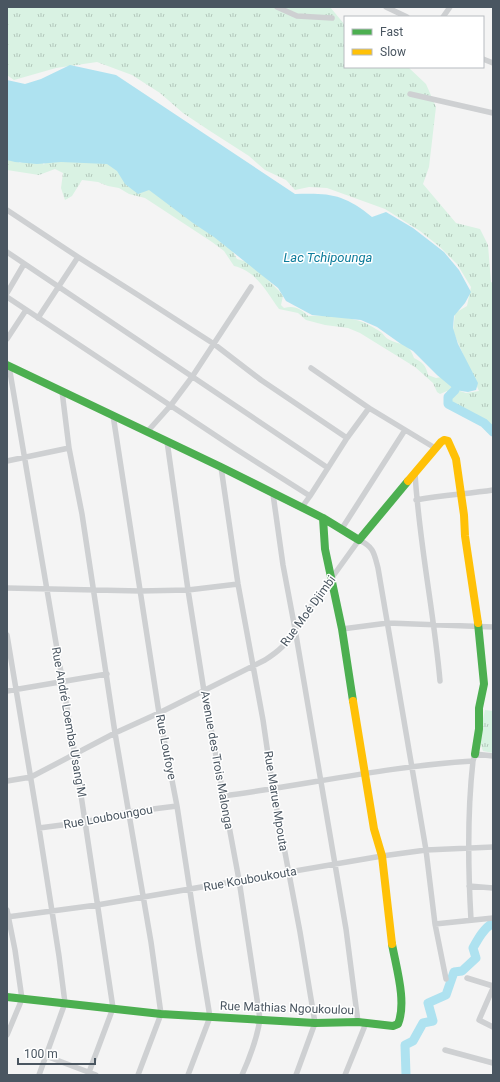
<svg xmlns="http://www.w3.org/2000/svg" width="500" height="1082" font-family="Roboto,sans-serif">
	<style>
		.grass { fill: url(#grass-tufts) }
		.water { fill: #aee2f0 }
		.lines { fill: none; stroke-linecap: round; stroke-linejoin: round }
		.river { stroke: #aee2f0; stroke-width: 9 }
		.street { stroke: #ced0d2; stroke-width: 5.5 }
		.fast { stroke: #4caf50; stroke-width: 8 }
		.slow { stroke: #ffc107; stroke-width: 8 }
		.labels { text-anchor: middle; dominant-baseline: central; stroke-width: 3; stroke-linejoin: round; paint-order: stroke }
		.street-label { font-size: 12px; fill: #4a5661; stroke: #fff }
		.water-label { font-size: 13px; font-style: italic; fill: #0c7c9b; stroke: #fff }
	</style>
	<defs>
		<pattern id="grass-tufts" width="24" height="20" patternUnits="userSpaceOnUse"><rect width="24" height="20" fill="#d9f2e3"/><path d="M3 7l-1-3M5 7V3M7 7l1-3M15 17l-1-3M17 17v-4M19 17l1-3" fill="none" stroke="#b2c7bb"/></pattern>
	</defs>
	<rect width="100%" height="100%" fill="#f4f4f4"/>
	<path class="grass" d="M7 7H330L345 25V67H408L426 84 436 107 429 167 423 184 456 223 480 229 488 245 491 282 493 283V436L470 416 454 406 447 391 440 394 437 392 433 383 415 367 360 333 348 328 325 325 306 320 298 313 279 309C267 292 256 271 234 266L224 251 212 242 145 198 129 194 119 188 108 186 98 182 82 180 72 196 65 200 61 188 63 173 55 169 39 175 7 170V156H9L20 163 39 156 44 165 46 159 105 161 150 186 229 245 237 259 251 263 280 292 283 296 281 305 284 308C295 305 301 309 308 316 326 315 353 316 369 325 373 327 378 330 382 333 384 335 386 338 388 339 401 346 409 342 414 358 422 362 426 365 428 375L436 378 448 376 454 386 451 388 466 393 479 391 453 331 455 313 467 306 471 287 457 264 440 247 420 231 385 209 327 188 309 187 295 190 286 180 265 170 249 156 210 131 183 113 160 93 132 75 97 62 56 68 14 80 7 75Z
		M485 710 493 711V753L483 751C478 739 482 723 485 710Z"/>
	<path class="water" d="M70 65 116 75 295 194C330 193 344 194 372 217L386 212 413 228 444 252 459 270 471 292 465 303 454 316 453 328 458 344 478 383 476 390 468 392 455 390 437 375 413 351 401 344 377 327 361 320 312 315 286 301 278 288 214 237 193 223 149 190 138 194 125 184 117 171 107 164 61 162 37 164 15 162 7 160V80L25 84 41 79Z"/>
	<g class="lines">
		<path class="river" d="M455 390 448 397V404L484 423 493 432
			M406 1075 405 1045 413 1041 423 1023 433 1021 428 1003 446 995 454 972 462 971 476 958 473 948C478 939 484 928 493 923"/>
		<path class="street" d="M277 7 297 16 332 18
			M386 7 407 17
			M443 17 450 7
			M483 59 493 63
			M410 94 493 113
			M7 210 78 257 138 295 214 344 261 380 347 438
			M7 252 328 468
			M7 293 24 264
			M7 297 236 449 310 496
			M38 318 78 257
			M7 339 26 310
			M9 366 75 755 113 1008 88 1075
			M311 368 369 408 435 448
			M62 391 69 448 82 514 115 733 151 942 161 1014 138 1075
			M113 415 159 713 177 806 199 950 210 1017 188 1075
			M147 432 171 405 192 377 251 287
			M167 441 188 590 204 691 239 880 260 1019C257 1039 250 1057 242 1075
			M7 461 69 448
			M221 467 238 584 263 720 273 789 300 932 315 1023 296 1075
			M415 473C419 543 434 612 440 681
			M273 494 283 565 295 629 346 929 358 1022
			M416 500C442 495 467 494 493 490
			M302 507 310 496 347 438 369 408
			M341 530 405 430
			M7 588 140 591 188 590 238 584
			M342 629 388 623 493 627
			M7 635 39 828 59 956 65 1003 39 1075
			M7 691 107 674
			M7 781 31 777 115 733 159 713 265 660C279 651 287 644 295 629L359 540C374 547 374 553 378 568L426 850 435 924 446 979
			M223 796C306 785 389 766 473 761L475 754 493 756
			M39 828 85 822 129 812 177 806
			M469 886 493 888
			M7 910 15 950 22 999 7 1035
			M7 917 97 905 382 856 426 850 493 847
			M471 920C468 868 467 814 473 761
			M435 924 493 918
			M467 978 493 986
			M493 988 479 1020 493 1027
			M445 1050 493 1063
			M46 1056 96 1075
			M345 1075 366 1023"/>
		<path class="fast" d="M7 365 221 467 323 518 359 540 408 481
			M323 518 325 549 342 629 353 701
			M475 754 479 729V708L484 684 478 623
			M7 997 161 1014 315 1023 358 1022 393 1026 398 1024C407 1002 396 967 392 944"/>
		<path class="slow" d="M408 481 441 442 444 440 448 441 456 459 464 515 465 536 478 623
			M353 701 374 829 382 856 392 944"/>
	</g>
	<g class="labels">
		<g class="street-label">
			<text transform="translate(308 611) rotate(-54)">Rue Moé Djimbi</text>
			<text transform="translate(69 722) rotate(80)">Rue André Loemba U'sang'M</text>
			<text transform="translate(166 747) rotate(79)">Rue Loufoye</text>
			<text transform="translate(217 760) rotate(80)">Avenue des Trois Malonga</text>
			<text transform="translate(276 801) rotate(81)">Rue Marue Mpouta</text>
			<text transform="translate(108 817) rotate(-10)">Rue Louboungou</text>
			<text transform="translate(250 879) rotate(-10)">Rue Kouboukouta</text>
			<text transform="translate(287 1008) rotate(2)">Rue Mathias Ngoukoulou</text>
		</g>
		<g class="water-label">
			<text x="328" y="257">Lac Tchipounga</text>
		</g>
	</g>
	<rect width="500" height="1082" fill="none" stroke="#4a5661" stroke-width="16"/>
	<rect x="344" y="16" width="140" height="52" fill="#ffffff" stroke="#b7bbc0"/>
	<rect x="352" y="29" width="20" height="6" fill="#4caf50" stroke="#b7bbc0"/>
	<text x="380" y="36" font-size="12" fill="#4a5661">Fast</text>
	<rect x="352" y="49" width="20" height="6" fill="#ffc107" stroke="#b7bbc0"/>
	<text x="380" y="56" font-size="12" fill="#4a5661">Slow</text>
	<path d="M18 1058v6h77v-6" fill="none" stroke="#4a5661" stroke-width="2"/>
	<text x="24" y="1058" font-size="12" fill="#4a5661" stroke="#ffffff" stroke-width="3" paint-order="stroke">100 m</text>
</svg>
